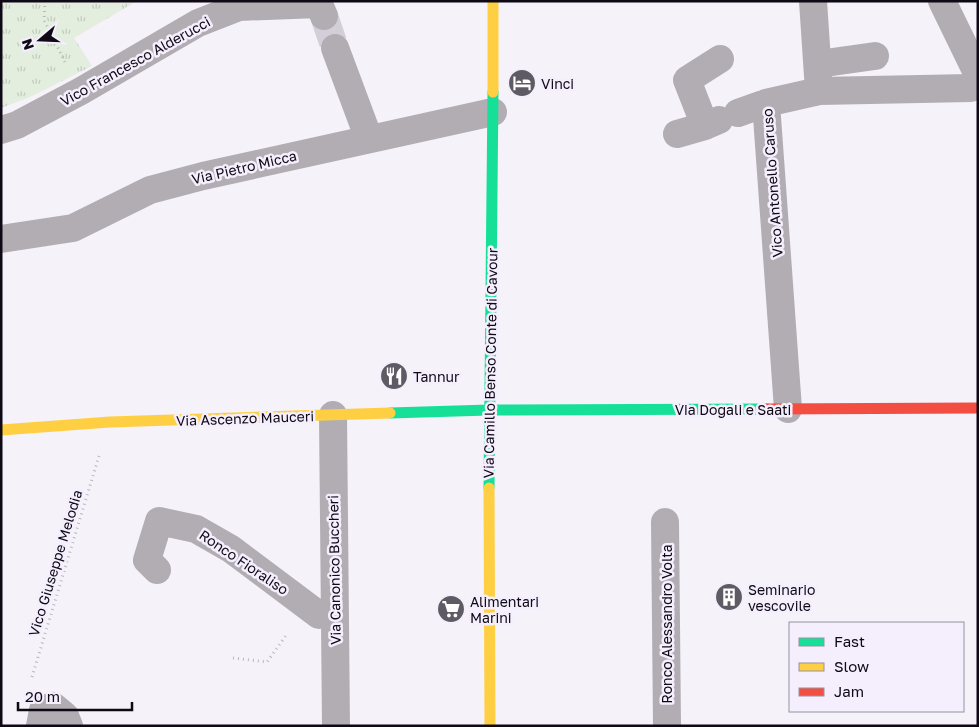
<svg xmlns="http://www.w3.org/2000/svg" width="979" height="727" font-family="'Golos Text',sans-serif">
	<style>
		.park { fill: url(#park-tufts) }
		.lines { fill: none; stroke-linecap: round; stroke-linejoin: round }
		.street-tunnel { stroke: #d2cfd8; stroke-width: 28; stroke-dasharray: 28 14; stroke-linecap: butt }
		.path { stroke: #bab6be; stroke-width: 3; stroke-dasharray: 1 4; stroke-linecap: butt }
		.street { stroke: #b2adb3; stroke-width: 28 }
		.fast { stroke: #16e098; stroke-width: 11 }
		.slow { stroke: #ffcf43; stroke-width: 11 }
		.jam { stroke: #f24e42; stroke-width: 11 }
		.labels { text-anchor: middle; dominant-baseline: central; stroke-width: 5; stroke-linejoin: round; paint-order: stroke }
		.street-label { font-size: 14px; fill: #0e0914; stroke: #f4eefd }
		.poi-label { font-size: 14px; fill: #0e0914; stroke: #f4eefd; text-anchor: start }
	</style>
	<defs>
		<pattern id="park-tufts" width="24" height="20" patternUnits="userSpaceOnUse" patternTransform="scale(1.25)"><rect width="24" height="20" fill="#e3eedf"/><path d="M3 7l-1-3M5 7V3M7 7l1-3M15 17l-1-3M17 17v-4M19 17l1-3" fill="none" stroke="#c2cbbe"/></pattern>
	</defs>
	<rect width="100%" height="100%" fill="#f5f2fa"/>
	<path class="park" d="M1 1H137L74 38 92 66 28 98 1 108Z"/>
	<g class="lines">
		<path class="street-tunnel" d="M324 16 335 48"/>
		<path class="path" d="M45 1 44 20 65 62
			M233 658 267 662 287 634
			M32 677 99 456"/>
		<path class="street" d="M813 1 819 91
			M942 1 978 75
			M335 48 369 139
			M818 64 875 56
			M738 113 766 103
			M719 120 705 126 687 80 720 59
			M1 130 17 125 81 91 198 23 239 7 319 4 324 16
			M677 134 705 126
			M1 239 73 228 150 190 203 176 493 112
			M788 409 766 103 819 91 971 88
			M333 415 336 726
			M665 522 667 726
			M157 570 147 560 159 521 196 529 231 549 319 615
			M40 726 43 710 53 706 65 716 69 726"/>
		<path class="fast" d="M390 413 489 410 767 409
			M489 488 493 92"/>
		<path class="slow" d="M493 1V92
			M1 430 110 422 390 413
			M489 488 490 726"/>
		<path class="jam" d="M767 409 978 408"/>
	</g>
	<defs>
		<g id="hotel-disc" transform="scale(1.4375)"><circle r="9.5" fill="#5f5b64" stroke="#f4eefd"/><path d="M-6-4.5h1.5V1H6V5H4.5V3h-9V5H-6ZM-4 0a1.8 1.8 0 1 1 3.6 0ZM.5 0V-2.5h3Q6-2.5 6 0Z" fill="#fff"/></g>
		<g id="restaurant-disc" transform="scale(1.4375)"><circle r="9.5" fill="#5f5b64" stroke="#f4eefd"/><path d="M-5-6h1v4h1v-4h1v4h1v-4h1v5L-1.5 .5V6h-2V.5L-5-1ZM5-6V6H3V1.5H1.5Q1.5-4 5-6Z" fill="#fff"/></g>
		<g id="building-disc" transform="scale(1.4375)"><circle r="9.5" fill="#5f5b64" stroke="#f4eefd"/><path d="M-4-6H4V6H1V3H-1V6H-4ZM-2.5-4.3h1.7v1.8h-1.7ZM.8-4.3h1.7v1.8H.8ZM-2.5-1h1.7V.8h-1.7ZM.8-1h1.7V.8H.8Z" fill="#fff"/></g>
		<g id="supermarket-disc" transform="scale(1.4375)"><circle r="9.5" fill="#5f5b64" stroke="#f4eefd"/><path d="M-6-5.5h2.5l.6 2H6L4.5 2H-2.5L-4.4-4H-6ZM-1.5 3.2a1.3 1.3 0 1 0 .1 0ZM3 3.2a1.3 1.3 0 1 0 .1 0Z" fill="#fff"/></g>
	</defs>
	<g fill-rule="evenodd">
		<use href="#hotel-disc" x="522" y="83"/>
		<use href="#restaurant-disc" x="394" y="376"/>
		<use href="#building-disc" x="729" y="597"/>
		<use href="#supermarket-disc" x="451" y="609"/>
	</g>
	<g class="labels">
		<g class="street-label">
			<text transform="translate(135 61) rotate(-29)">Vico Francesco Alderucci</text>
			<text transform="translate(244 167) rotate(-13)">Via Pietro Micca</text>
			<text transform="translate(772 183) rotate(-94)">Vico Antonello Caruso</text>
			<text transform="translate(490 363) rotate(-89)">Via Camillo Benso Conte di Cavour</text>
			<text x="733" y="409">Via Dogali e Saati</text>
			<text transform="translate(245 418) rotate(-2)">Via Ascenzo Mauceri</text>
			<text transform="translate(244 562) rotate(34)">Ronco Fioraliso</text>
			<text transform="translate(55 563) rotate(-73)">Vico Giuseppe Melodia</text>
			<text transform="translate(334 570) rotate(-91)">Via Canonico Buccheri</text>
			<text transform="translate(666 624) rotate(-90)">Ronco Alessandro Volta</text>
		</g>
		<g class="poi-label">
			<text x="541" y="83">Vinci</text>
			<text x="413" y="376">Tannur</text>
			<text x="748" y="589">Seminario<tspan x="748" dy="16">vescovile</tspan></text>
			<text x="470" y="601">Alimentari<tspan x="470" dy="16">Marini</tspan></text>
		</g>
	</g>
	<rect width="979" height="727" fill="none" stroke="#0e0914" stroke-width="5"/>
	<rect x="789" y="622" width="175" height="90" fill="#f4eefd" stroke="#9892a0"/>
	<rect x="799" y="638" width="25" height="8" fill="#16e098" stroke="#9892a0"/>
	<text x="834" y="647" font-size="15" fill="#0e0914">Fast</text>
	<rect x="799" y="663" width="25" height="8" fill="#ffcf43" stroke="#9892a0"/>
	<text x="834" y="672" font-size="15" fill="#0e0914">Slow</text>
	<rect x="799" y="688" width="25" height="8" fill="#f24e42" stroke="#9892a0"/>
	<text x="834" y="697" font-size="15" fill="#0e0914">Jam</text>
	<g transform="translate(40 40) rotate(251)" stroke="#f4eefd" stroke-width="4" paint-order="stroke">
	<path d="M0-4L9 19L0 12L-9 19Z" fill="#0e0914"/>
	<text y="-8" font-size="14" font-weight="bold" text-anchor="middle" fill="#0e0914">N</text>
	</g>
	<path d="M18 702v8h114v-8" fill="none" stroke="#0e0914" stroke-width="2.5"/>
	<text x="25" y="702" font-size="15" fill="#0e0914" stroke="#f4eefd" stroke-width="4" paint-order="stroke">20 m</text>
</svg>
